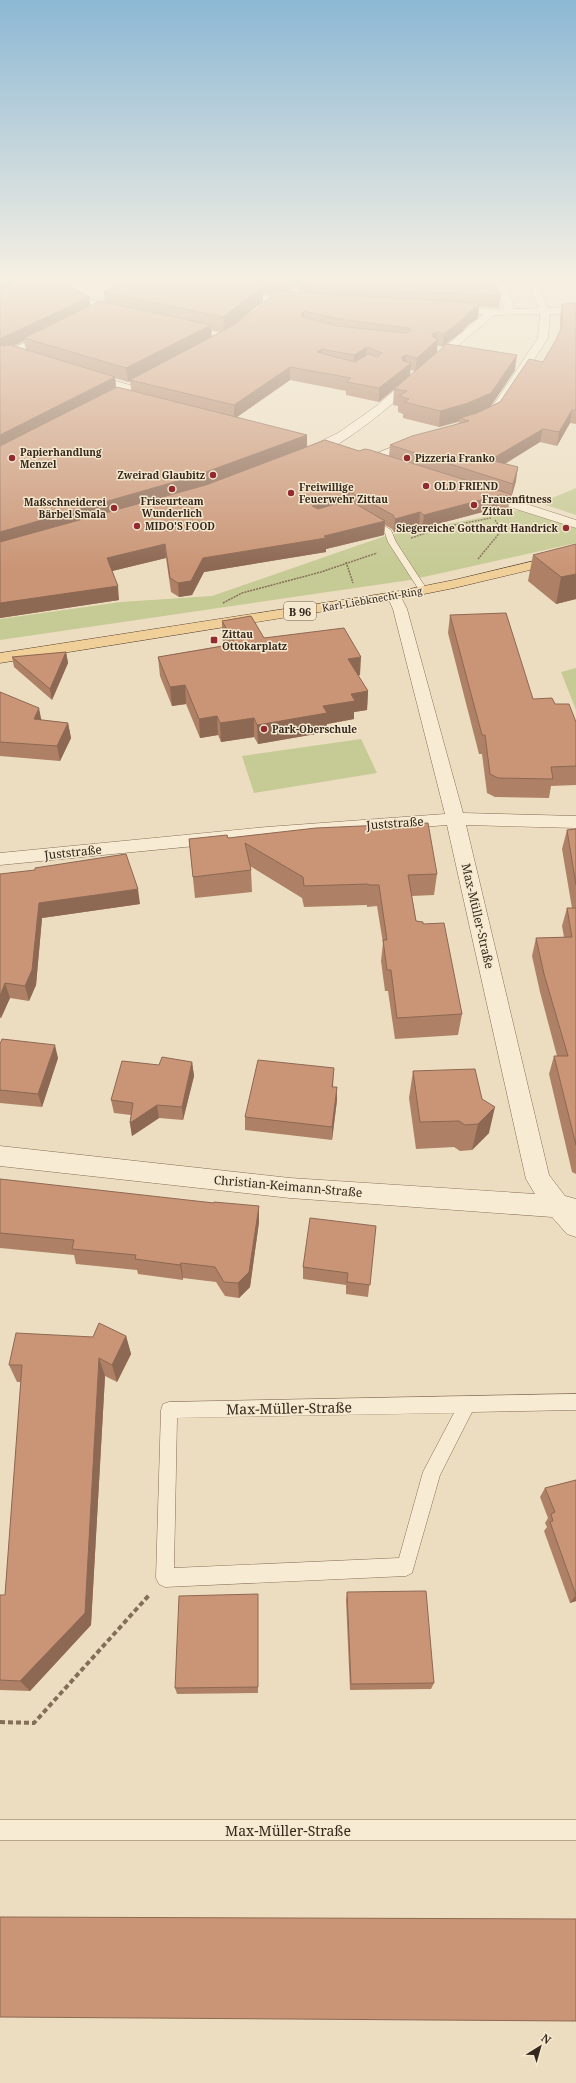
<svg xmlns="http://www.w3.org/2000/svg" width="576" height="2083" font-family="'Noto Serif',serif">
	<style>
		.green { fill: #c6ca94 }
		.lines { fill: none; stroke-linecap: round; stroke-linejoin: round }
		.service-casing { stroke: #856e58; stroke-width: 1 }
		.pedestrian-casing { stroke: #856e58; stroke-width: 1 }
		.minor-casing { stroke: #856e58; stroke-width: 1 }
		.primary-casing { stroke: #523d2d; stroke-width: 1 }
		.path-far2 { stroke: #856e58; stroke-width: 1; stroke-dasharray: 1.5 1; stroke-linecap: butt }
		.path-far1 { stroke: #856e58; stroke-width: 1.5; stroke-dasharray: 2 1; stroke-linecap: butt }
		.path { stroke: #856e58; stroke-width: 4; stroke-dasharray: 5 3; stroke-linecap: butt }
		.service { fill: #f8ebd3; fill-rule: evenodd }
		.pedestrian { fill: #f8ebd3; fill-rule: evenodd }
		.minor { fill: #f8ebd3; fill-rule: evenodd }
		.primary { fill: #f0d098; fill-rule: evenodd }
		.wall { fill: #ae8065; fill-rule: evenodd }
		.shaded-wall { fill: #8d6853 }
		.building { fill: #ca9576; stroke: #8d6853; fill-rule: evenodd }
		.poi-dot { fill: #922a30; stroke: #f4e8cf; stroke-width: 1.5 }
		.labels { text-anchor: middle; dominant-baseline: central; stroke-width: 3; stroke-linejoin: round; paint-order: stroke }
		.far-poi-label { font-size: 10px; font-weight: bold; fill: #35271d; stroke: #f4e8cf; text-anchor: start }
		.far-street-label { font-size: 10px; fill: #35271d; stroke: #f4e8cf }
		.shield { fill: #f4e8cf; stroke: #6e6152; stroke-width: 1 }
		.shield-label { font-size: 11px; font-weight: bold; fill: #35271d }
		.street-label { font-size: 12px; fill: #35271d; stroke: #f4e8cf }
		.near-street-label { font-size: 14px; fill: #35271d; stroke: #f4e8cf }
	</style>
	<rect width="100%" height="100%" fill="#ecddc0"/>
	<path class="green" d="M576 488V515L540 503Z
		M525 509 576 526V543L410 580 0 640V619L121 602 212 596 385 536Z
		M576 668V710L561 672Z
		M361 739 377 773 254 793 242 756Z"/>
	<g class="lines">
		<g class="service-casing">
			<path id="service" d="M367 519H373L391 530 396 542 428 591 427 593H421L388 542 385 533 367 523Z
				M576 1394V1410L472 1412 440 1475 412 1573 406 1576 165 1587 159 1584 156 1578 161 1410 163 1404 169 1402ZM454 1413 423 1472 399 1558 174 1568 177 1418Z
				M0 1820H576V1840H0Z"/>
		</g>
		<g class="pedestrian-casing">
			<path id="pedestrian" d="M451 307 491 309 495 312 491 315 448 312V308Z"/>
		</g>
		<g class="minor-casing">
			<path id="minor" d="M37 277H49L99 303 105 310 103 312H97L93 307Z
				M314 277H325L293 299 280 303 234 298 229 295 234 292 280 297 287 295Z
				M494 277H504L514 309 539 308 525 277H535L548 308H576V314H550L548 338 500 412 478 423 472 420 490 410 538 338 540 314 494 315C481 327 467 338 454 349 430 371 332 464 301 457L299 454 301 451 338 433 375 407 488 310 504 309Z
				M182 324 230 335 231 337 226 340 178 329 177 327 178 325Z
				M52 330 57 333 56 335 0 361V354Z
				M88 373 133 386 135 388 129 391 84 378 83 376 84 374Z
				M417 437 423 441 421 444 378 462H370L368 459 370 456Z
				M480 489 576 520V528L475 496 474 493 475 490Z
				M394 592 399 593 407 609 463 813 576 816V828L466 825 549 1175 565 1196 576 1199V1237L567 1234 552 1217 290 1198 0 1166V1146L290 1178 535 1194 526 1179 447 825 267 839 0 865V853L267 827 445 814 393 609 387 596 389 593Z"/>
		</g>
		<g class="primary-casing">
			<path id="primary" d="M576 551V559L454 588 394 600 0 663V653L394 592 454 580Z"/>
		</g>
		<path class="path-far2" d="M128 277 135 279"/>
		<path class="path-far1" d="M411 538 444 527 491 518
			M478 559 502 530 495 520
			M346 562 353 583
			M223 603 242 593 321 572 377 553"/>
		<path class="path" d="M0 1722 34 1723 150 1594"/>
		<use href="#service" class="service"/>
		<use href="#pedestrian" class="pedestrian"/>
		<use href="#minor" class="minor"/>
		<use href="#primary" class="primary"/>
	</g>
	<path class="wall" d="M0 277H50L90 306 105 302 104 292 134 277H492L501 296 499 308 479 307 478 318 468 325 462 332 442 347 437 345V352L420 367 515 370 490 407 500 402 543 362 556 340 560 331V316L562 304 576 303V424L570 423 557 446 540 442 505 464 516 481 511 498 510 497 508 510 498 508 422 528 419 526 394 532 392 529 385 525 384 535 326 549V552L204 572 192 595 179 597 171 592 166 558 112 571 119 600 0 618ZM303 283 299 285V292H287ZM263 293 273 295 257 309 230 327 263 302ZM211 330 221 332 212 337ZM24 341 26 350 13 346ZM410 370 415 371 410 376ZM115 378 128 382 130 381 131 390 116 387ZM290 380 346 391V395L379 402 394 389 393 405 398 406V412L403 414V418L439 427 459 422V423L390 445 389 456 359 451 307 447 237 417Z
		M540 277H576V284H544Z
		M576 544V599L556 604 528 581 533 555Z
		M450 615 533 699 555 704 576 722V785L551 786 549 798 495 797 487 793 482 754H479L448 633Z
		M222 621 264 638 360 675 358 676 368 691 367 710 354 712V719L327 724V732L258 744 254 737 221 742 218 735 200 738 186 704 172 706 160 676 158 657 226 645 222 639Z
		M66 652 68 663 52 700 14 667 12 657Z
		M0 692 41 720 68 723 71 738 60 761 0 756Z
		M576 829V1174L572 1172 549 1074 554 1056H557L540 992 532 956 536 938 564 937 562 926 567 908H572L562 849 567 830Z
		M228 838 437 874 434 895 412 896 416 921 423 924 462 1014 458 1035 395 1039 388 991H385L381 961 383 943 377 906 367 907V905L304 907 302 898 250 866 251 870 252 892 195 898 189 839Z
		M0 874 140 904 42 918 36 985 29 1001 10 998 1 1018H0Z
		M0 1044 58 1058 42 1107 0 1103Z
		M192 1062 194 1076 183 1120 159 1118 132 1136 130 1123 131 1115 114 1113 111 1100 159 1065Z
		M334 1068 333 1087 337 1100 332 1140 245 1130V1117Z
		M413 1071 489 1133 472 1150 460 1151 454 1147 416 1149 409 1098Z
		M0 1179 259 1222 250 1287 239 1298 225 1296 216 1282 183 1278V1280L138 1274 137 1270 76 1264 74 1255 0 1248Z
		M376 1226 368 1297 346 1294V1285L303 1279V1267Z
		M126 1336 131 1354 117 1382 105 1376 91 1625 30 1691 0 1690V1595H5L21 1382H17L9 1365 93 1337Z
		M576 1480V1601L570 1603 544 1531 547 1527 545 1523 548 1518 540 1497 545 1488Z
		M347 1592 434 1683 431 1689 350 1690 346 1600Z
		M258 1602V1693L177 1694 175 1688Z"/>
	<path class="shaded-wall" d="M293 277H317L311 278 280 295V284Z
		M12 279 14 291 0 295V283Z
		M263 287V302L224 332 223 317Z
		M89 297 91 309 24 338V341L1 352 0 354V339Z
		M479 305 478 318 468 325 462 332 442 347 444 334 469 312Z
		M304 311V324L301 314Z
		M211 325 212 339 130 380V381L128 382 126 368Z
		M437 332 436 340 438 339 437 352 415 371 417 358 432 334Z
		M367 347 366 361 354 368V355Z
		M322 349 321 363 317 352Z
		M406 355 405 367 411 363 410 376 379 402V388L402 357Z
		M517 355 515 370 489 409 460 418 459 421 439 427 440 411Z
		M290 367V380L234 419V405Z
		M115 377 116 389 0 449V435Z
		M572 410 570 423 557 446 559 432Z
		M543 429 540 442 488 474 490 460Z
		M307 435V448L196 490 0 546V532Z
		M518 467 516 481 511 498 513 484Z
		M350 492V506L312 519V506Z
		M500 495 498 508 422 528 424 515Z
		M420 512 419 526 394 532 395 519Z
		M385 521 384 535 326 549V552L204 572 192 595 179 597 178 583 203 558 324 536Z
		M165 544 166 558 108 572 107 558Z
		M576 574V599L556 604 561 577Z
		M118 586 119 600 0 618V603Z
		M66 652 68 663 52 700 50 689Z
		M361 657 360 675 347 677 348 659Z
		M185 685 186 704 172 706 170 687Z
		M368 691 367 710 354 712V719L327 724V732L258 744 257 725 323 706 351 694Z
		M39 708 42 723 34 719Z
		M217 716 218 735 200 738 199 719Z
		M254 718V737L221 742 220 723Z
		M68 723 71 738 60 761 57 746Z
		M138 889 140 904 42 918 36 985 29 1001 25 986 39 903Z
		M5 983 10 998 1 1018 0 1014V996Z
		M55 1045 58 1058 42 1107 38 1094Z
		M192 1062 194 1076 183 1120 182 1107Z
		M337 1087V1100L332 1140V1127Z
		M157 1105 159 1118 132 1136 130 1123Z
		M495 1107 489 1133 472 1150 478 1124Z
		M259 1206V1222L250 1287 239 1298 238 1283Z
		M181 1263 183 1278V1280L180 1265Z
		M126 1336 131 1354 117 1382 112 1365Z
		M99 1358 105 1376 91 1625 30 1691 20 1681Z
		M576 1595V1601L570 1603Z"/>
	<path class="building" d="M0 277H50L65 284 89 297 0 339V289L14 285V283L12 279 0 283Z
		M134 277H187L263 287 223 317 104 292Z
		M227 277H293L280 284Z
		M311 277H492L501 296 299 285Z
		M277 291 479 303V305L469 312 463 319 444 334 437 332 432 334 433 337 438 339 417 358 406 355 402 357 403 361 411 363 379 388 347 382 351 378 290 367 234 405 130 380 230 327 257 309ZM304 311 338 319 409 328 410 331 406 333 337 326 302 317 301 314ZM367 347 382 353 377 357 368 354 355 362 317 352 322 349 354 355Z
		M100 301 211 325 126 368 24 338Z
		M576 303V410H572L559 432 543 429 490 460 518 467 513 484 390 445 412 436 469 421 460 418 477 413 500 402 529 359 543 362 556 340 562 326V304Z
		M447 344 517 355 491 393 468 403 440 411 404 402 409 399 399 396 407 391 394 389Z
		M11 345 115 377 0 435V346Z
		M117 387 307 435 195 476 0 532V446Z
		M325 440 359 451 365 449 370 450 510 494V496L500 495 424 515 420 512 395 519 393 515 350 492 312 506 318 509 349 500 385 521 324 536 326 538 203 558 191 581 178 583 170 578 165 544 107 558 118 586 0 603V542L206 485Z
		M576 544V574L561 577 533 555Z
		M506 613 533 699 552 698 555 704H569L576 722V766L551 767 553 779 498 778 490 774 485 735H482L450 615Z
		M251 616 264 638 344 628 361 657 348 659 368 691 351 694 355 701 323 706 327 713 257 725 254 718 220 723 217 716 199 719 185 685 170 687 158 657 235 644 222 621Z
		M66 652 50 689 12 657Z
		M0 692 39 708 34 719 68 723 57 746 0 742Z
		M428 823 437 874 408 875 416 921 423 922V924L444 923 462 1014 397 1018 391 970H387L383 940H387L379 885H369L368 884 304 886 303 877 245 843 251 870 193 877 189 839 227 835 228 838 316 828Z
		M576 829V885L567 830Z
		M126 854 138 889 39 903 32 970 25 986 5 983 0 996V874L35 870V868Z
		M567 908H576V1145L554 1056H568L544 974 536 938 572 937Z
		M2 1039 55 1045 38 1094 0 1090V1044Z
		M162 1057 192 1062 182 1107 157 1105 130 1123 133 1103 111 1100 122 1061 159 1065Z
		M258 1060 334 1068 332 1087H337L332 1127 245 1117Z
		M475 1069 482 1099 495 1107 478 1124 465 1125 459 1121 420 1122 413 1071Z
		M0 1179 214 1203V1202L259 1206 249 1272 238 1283 224 1282 215 1267 181 1263 180 1265 135 1259 136 1255 72 1249 74 1240 0 1233Z
		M310 1218 376 1226 370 1285 347 1282 348 1273 303 1267Z
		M99 1323 126 1336 112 1365 99 1358 85 1613 20 1681 0 1680V1595H5L22 1365H9L16 1333 93 1337Z
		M576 1480V1595L550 1522 553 1521 551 1514 555 1512 545 1488Z
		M426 1591 434 1683 351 1684 347 1592Z
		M258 1594V1687L175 1688 179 1596Z
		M0 1917 576 1919V2021L0 2017Z"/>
	<linearGradient id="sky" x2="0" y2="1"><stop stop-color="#8cb8d4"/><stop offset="0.49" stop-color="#f6f0e3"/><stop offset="1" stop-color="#f6f0e3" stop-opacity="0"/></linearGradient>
	<rect width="576" height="569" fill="url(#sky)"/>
	<g class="poi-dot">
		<circle cx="12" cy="458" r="4"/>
		<circle cx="407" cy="458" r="4"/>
		<circle cx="213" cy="475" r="4"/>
		<circle cx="426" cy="486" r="4"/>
		<circle cx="172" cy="489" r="4"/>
		<circle cx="291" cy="493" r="4"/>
		<circle cx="474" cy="505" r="4"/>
		<circle cx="114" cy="508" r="4"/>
		<circle cx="137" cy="526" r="4"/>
		<circle cx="566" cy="528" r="4"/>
		<rect x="210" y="636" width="8" height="8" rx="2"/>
		<circle cx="264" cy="729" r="4"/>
	</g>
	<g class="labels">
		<g class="far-poi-label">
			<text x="20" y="452">Papierhandlung<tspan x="20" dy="12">Menzel</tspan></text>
			<text x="415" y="458">Pizzeria Franko</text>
			<text x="205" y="475" text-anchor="end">Zweirad Glaubitz</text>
			<text x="434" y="486">OLD FRIEND</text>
			<text x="299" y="487">Freiwillige<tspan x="299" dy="12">Feuerwehr Zittau</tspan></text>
			<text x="482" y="499">Frauenfitness<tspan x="482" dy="12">Zittau</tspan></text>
			<text x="172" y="501" text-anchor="middle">Friseurteam<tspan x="172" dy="12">Wunderlich</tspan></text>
			<text x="106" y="502" text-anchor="end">Maßschneiderei<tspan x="106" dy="12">Bärbel Smala</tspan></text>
			<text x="145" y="526">MIDO'S FOOD</text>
			<text x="558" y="528" text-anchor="end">Siegereiche Gotthardt Handrick</text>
			<text x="222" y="634">Zittau<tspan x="222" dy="12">Ottokarplatz</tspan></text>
			<text x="272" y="729">Park-Oberschule</text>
		</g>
		<g class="far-street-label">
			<text transform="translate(372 599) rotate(-10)">Karl-Liebknecht-Ring</text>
		</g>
		<rect class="shield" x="284" y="602" width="32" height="18" rx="3"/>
		<g class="shield-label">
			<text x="300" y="611">B 96</text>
		</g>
		<g class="street-label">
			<text transform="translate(395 823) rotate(-4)">Juststraße</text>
			<text transform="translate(73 852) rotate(-6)">Juststraße</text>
			<text transform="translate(478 916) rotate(77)">Max-Müller-Straße</text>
			<text transform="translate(288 1186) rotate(5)">Christian-Keimann-Straße</text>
		</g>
		<g class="near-street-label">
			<text transform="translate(289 1408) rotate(-1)">Max-Müller-Straße</text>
			<text x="288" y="1830">Max-Müller-Straße</text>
		</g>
	</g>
	<g transform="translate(540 2047) rotate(37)" stroke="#f4e8cf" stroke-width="3" paint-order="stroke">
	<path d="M0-3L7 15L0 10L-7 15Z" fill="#35271d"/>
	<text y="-6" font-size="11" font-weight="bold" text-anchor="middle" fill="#35271d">N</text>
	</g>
</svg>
